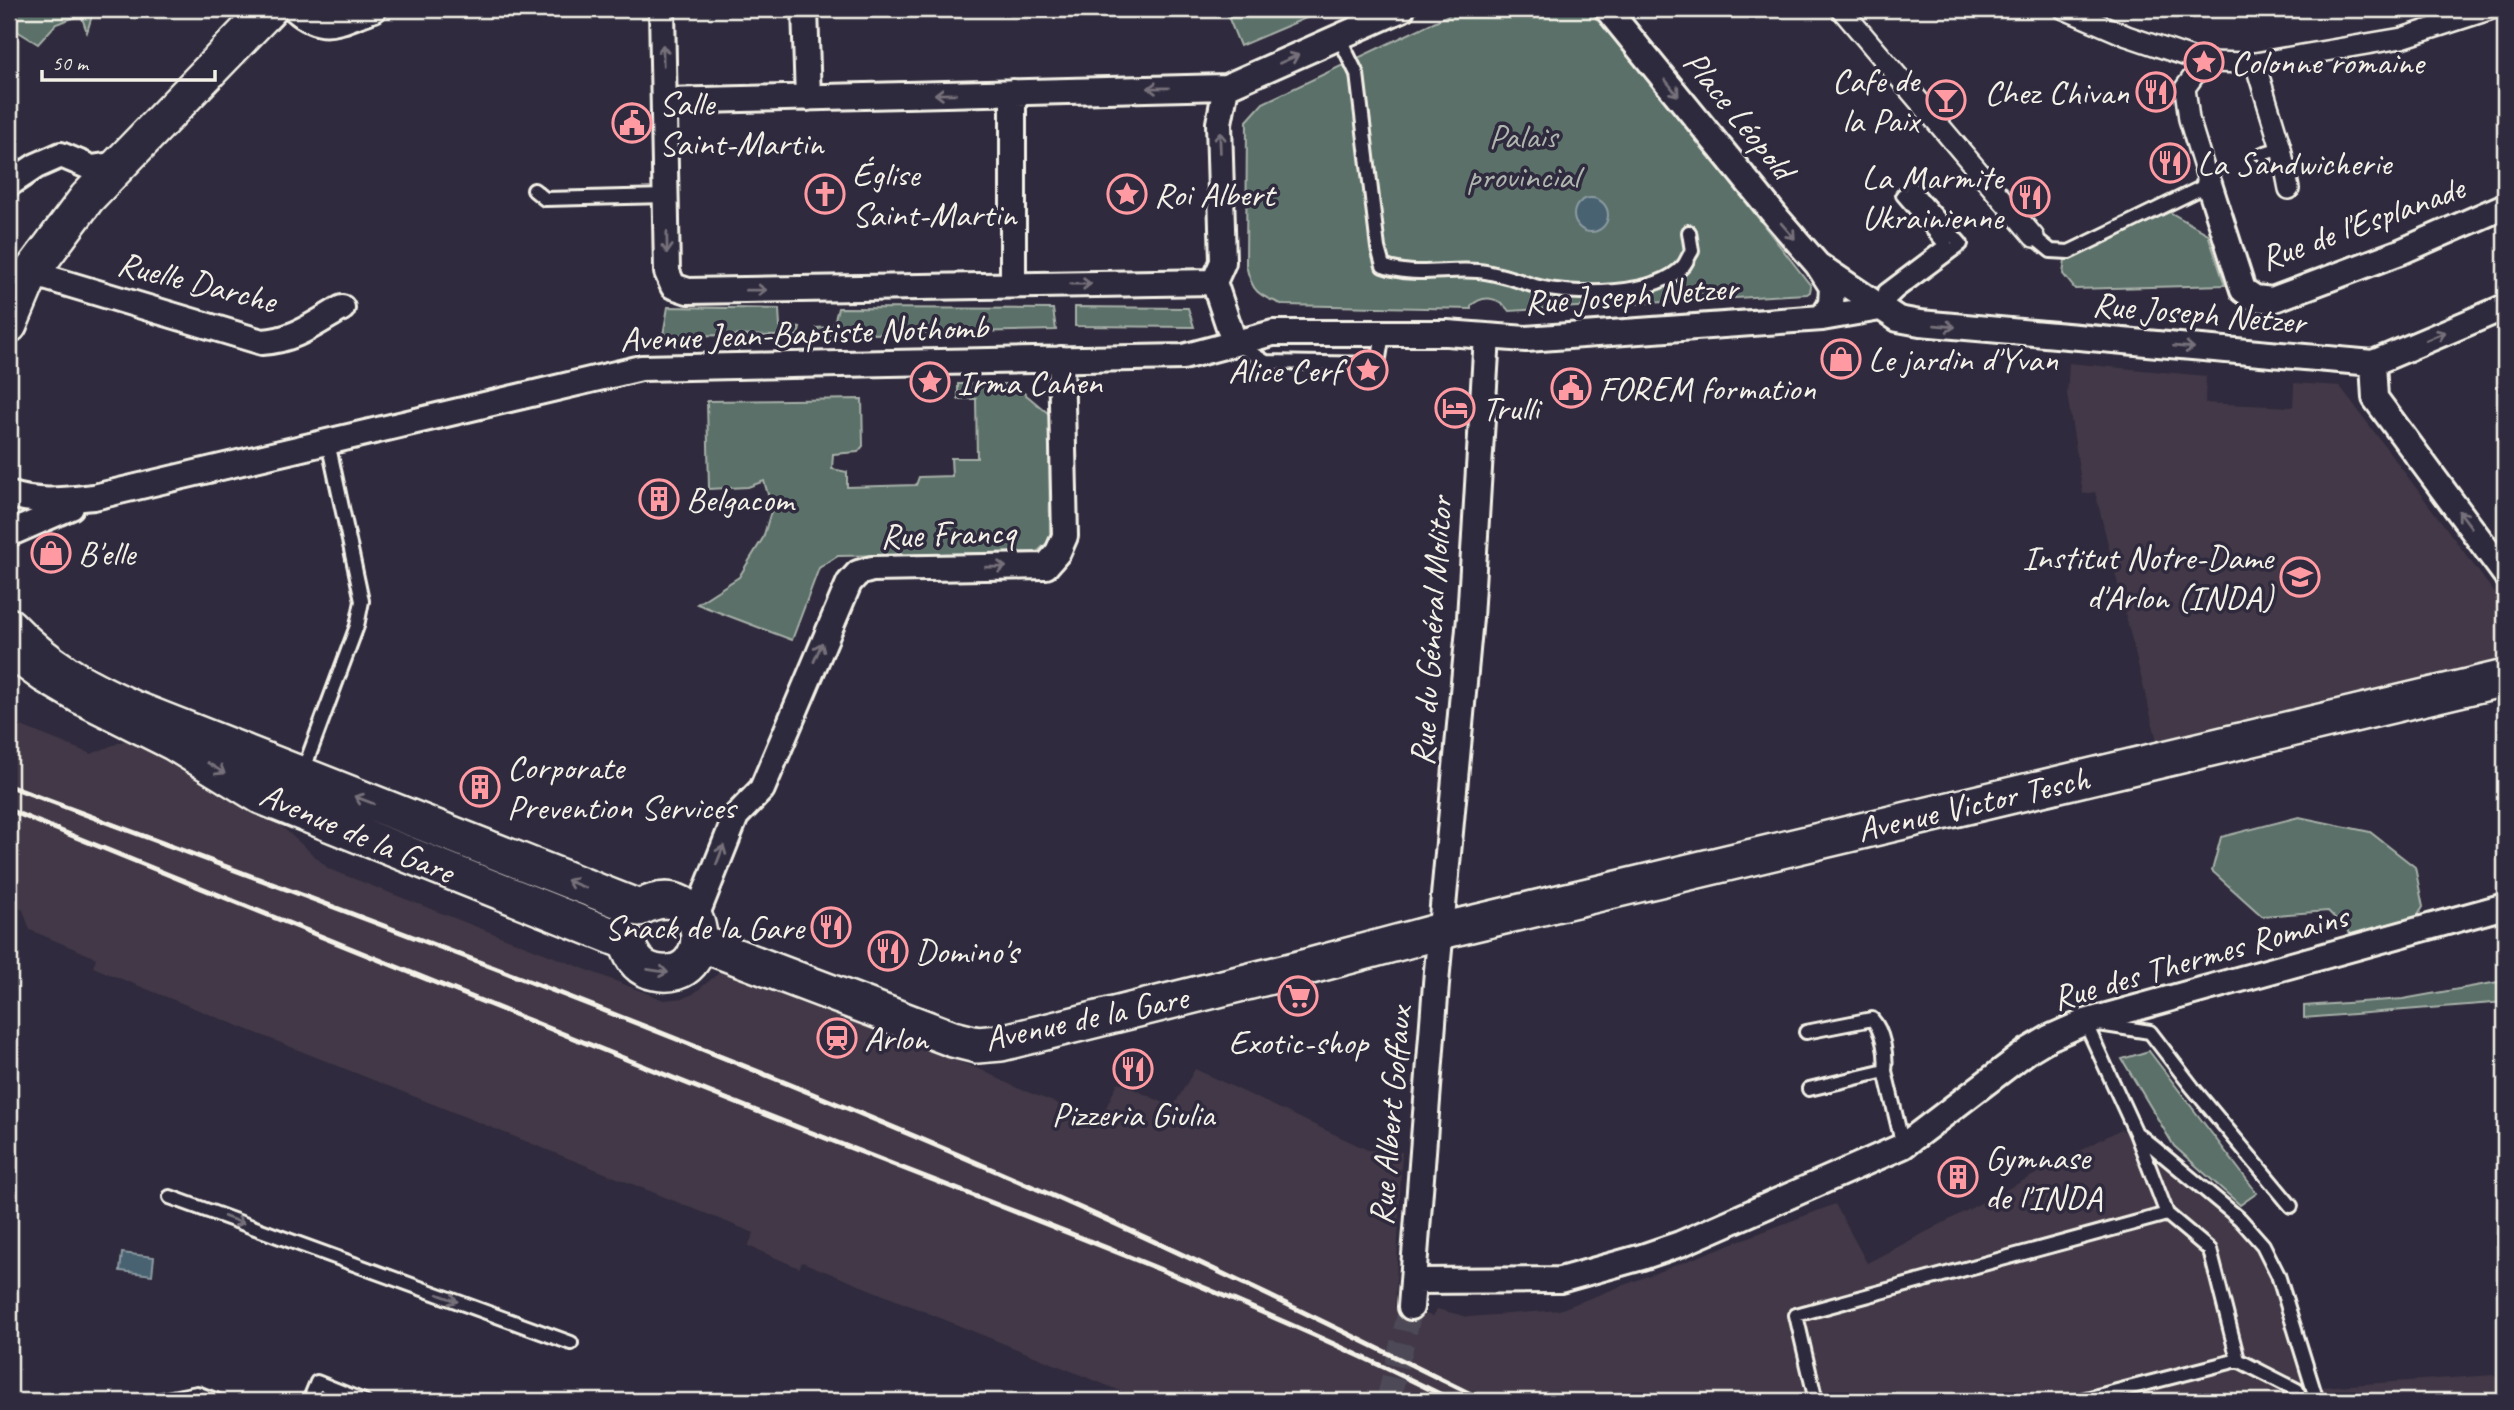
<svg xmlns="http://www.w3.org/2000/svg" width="2514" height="1410" font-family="Caveat,sans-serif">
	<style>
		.built { fill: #423847 }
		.green { fill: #5a6f69; stroke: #a7b0a8; stroke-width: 2 }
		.water { fill: #496272; stroke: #8d9ba1; stroke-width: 2 }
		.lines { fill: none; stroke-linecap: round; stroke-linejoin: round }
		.minor-tunnel { stroke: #4d4857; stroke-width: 24; stroke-dasharray: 24 12; stroke-linecap: butt }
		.service-casing { stroke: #f4f1e8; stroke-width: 18 }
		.pedestrian-casing { stroke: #f4f1e8; stroke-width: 24 }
		.minor-casing { stroke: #f4f1e8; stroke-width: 30 }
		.secondary-casing { stroke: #f4f1e8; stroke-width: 40 }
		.service { stroke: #2f2a3d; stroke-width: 12 }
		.pedestrian { stroke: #2f2a3d; stroke-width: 19 }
		.minor { stroke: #2f2a3d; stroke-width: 24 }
		.secondary { stroke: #2f2a3d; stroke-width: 35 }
		.rail { stroke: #f4f1e8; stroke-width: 5 }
		.oneway { stroke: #747079 }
		.labels { text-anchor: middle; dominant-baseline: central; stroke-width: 7; stroke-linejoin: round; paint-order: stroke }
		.poi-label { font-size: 35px; fill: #f4f1e8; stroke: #2f2a3d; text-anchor: start }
		.street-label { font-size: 35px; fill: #f4f1e8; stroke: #2f2a3d }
		.park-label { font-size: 35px; fill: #afb6af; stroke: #2f2a3d }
	</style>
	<rect width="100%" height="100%" fill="#2f2a3d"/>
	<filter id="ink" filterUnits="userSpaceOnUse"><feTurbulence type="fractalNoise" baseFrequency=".0143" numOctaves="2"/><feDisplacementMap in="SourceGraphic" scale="14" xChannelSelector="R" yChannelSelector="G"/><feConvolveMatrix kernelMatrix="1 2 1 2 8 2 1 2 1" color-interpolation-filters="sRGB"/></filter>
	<g filter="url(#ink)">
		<path class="built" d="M2069 363 2206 376 2205 403 2293 407 2294 383 2340 386 2505 607V660L2157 741 2095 492 2083 494 2067 394Z
			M9 721 91 754 133 737 280 825 329 869 664 1000 683 998 693 994 720 972 984 1071 1015 1087 1100 1120 1118 1082 1173 1107 1195 1069 1368 1150 1402 1152 1395 1307 1433 1316 1437 1309 1468 1317 1559 1310 1835 1204 1867 1263 2121 1129 2236 1225 2261 1257 2272 1279 2306 1388 2493 1375 2505 1385V1401H1145L802 1262 799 1268 748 1246 754 1233 109 974 93 967 96 958 30 930 23 910 11 905 12 903 9 901Z"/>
		<path class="green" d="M9 9H94L87 32 81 15 56 24 38 44 9 26Z
			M1225 9H1327L1240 46Z
			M1461 9H1593L1619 41 1617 43 1638 63 1689 131 1692 129 1719 164 1717 165 1811 286 1810 292 1807 294 1509 311C1499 297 1483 294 1471 306V309L1284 305C1258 295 1252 293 1246 265L1247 121 1263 103Z
			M2166 210 2208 234 2225 285 2075 289 2063 274 2065 260Z
			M668 307 779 309 780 326 800 328 798 336 663 335Z
			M1075 307 1188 308 1194 327 1075 326Z
			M838 308 1053 309 1056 330 821 335 817 328 833 327Z
			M958 384H1013L1049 414 1050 540 1037 552 838 556 819 568 792 640 697 604 739 577 763 538 772 508 764 481 748 487 709 489 707 401 862 399 863 446 858 452 833 454 832 469 847 472V487L916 485 919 477 952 476 951 458H977L976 399H958Z
			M2299 817 2370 832 2415 867 2423 907 2413 923 2357 940 2328 911 2262 916 2212 871 2221 837Z
			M2498 982H2505V1002L2304 1018V1006L2403 999Z
			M2149 1051 2257 1193 2240 1205 2174 1146 2122 1059Z"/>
		<path class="water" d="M1574 215a17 17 0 1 1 34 0a17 17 0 1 1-34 0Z
			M122 1253 154 1257 152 1275 120 1271Z"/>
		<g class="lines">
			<path class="minor-tunnel" d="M1388 1401 1411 1307"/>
			<g class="service-casing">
				<path id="service" d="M1339 37 1357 74 1378 248 1383 266C1415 278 1446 268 1478 271 1499 273 1516 280 1535 286 1572 296 1657 297 1684 265 1687 261 1689 255 1692 251L1689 232
					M2262 154 2281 148
					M534 190 545 199 666 196
					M2034 237 2051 251 2069 252 2209 184
					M1882 304 1886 298 1885 291 1946 245 1903 195
					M1880 308 1898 291 1961 244 1912 188
					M1237 344 1266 362 1378 364 1383 334
					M302 774 357 626 362 601 328 442
					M2099 1024 2150 1032 2193 1088 2291 1206
					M1806 1032 1872 1019C1883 1031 1887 1055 1885 1071
					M1809 1089 1885 1071 1903 1146
					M2139 1135 2240 1219 2263 1245 2278 1275 2317 1401
					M170 1197 571 1343
					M2238 1360 2297 1390 2301 1401
					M156 1401 197 1393 218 1401
					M309 1401 317 1382 364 1401
					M1816 1401 1796 1315 2167 1214
					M2078 1401 2238 1360 2210 1250 2167 1214 2136 1133 2085 1022"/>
			</g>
			<g class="pedestrian-casing">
				<path id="pedestrian" d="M1841 9 2034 237
					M2064 9 2127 36 2204 62 2255 63 2402 38 2492 9
					M2204 62 2185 88 2189 119 2209 184
					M2255 63 2281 148 2289 189"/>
			</g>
			<g class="minor-casing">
				<path id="minor" d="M295 9C324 35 341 20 374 9
					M662 9 667 272 673 286 688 291 1214 282
					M805 9 808 98
					M1607 9 1778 219 1818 265 1832 287 1831 304 1822 318
					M1226 87 1219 123 1223 262 1214 282 1234 342
					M1013 92V285
					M665 101 1226 87 1402 9
					M9 184 36 166 61 155 92 168 118 164
					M2209 184 2243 290 2255 298 2272 300 2400 252 2505 206
					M1818 265 1898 319 1920 323 2373 363 2505 307
					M31 273 262 342C293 341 316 323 342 308
					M2373 363 2375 398 2505 574
					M9 494C37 504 65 500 94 497L641 368 1183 357 1273 333H1447L1526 339 1822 318 1880 308
					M9 534 71 507
					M695 919 736 816 762 789 849 583 858 573 872 569 1046 566 1058 552 1065 536 1061 359
					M1413 1281 1560 1280 1642 1257 1680 1244 1903 1146 2029 1050 2049 1038 2085 1022 2505 906
					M1411 1307 1437 971 1470 618 1487 336"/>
			</g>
			<g class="secondary-casing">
				<path id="secondary" d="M9 325 31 273 87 198 269 9
					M9 626C48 667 82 685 132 708L639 908C711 870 720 986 655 972 639 969 631 957 627 942L261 796 173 742 79 695 45 675 9 649
					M700 943 953 1039 977 1045 1001 1043 1307 967 1441 931 2505 678"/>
			</g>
			<use href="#service" class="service"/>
			<use href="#pedestrian" class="pedestrian"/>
			<use href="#minor" class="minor"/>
			<use href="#secondary" class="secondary"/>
			<path class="rail" d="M9 786C343 910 678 1033 1005 1175 1168 1245 1327 1323 1485 1401
				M9 810C276 918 542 1027 810 1132 1027 1217 1246 1297 1454 1401"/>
		</g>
		<defs><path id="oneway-shaft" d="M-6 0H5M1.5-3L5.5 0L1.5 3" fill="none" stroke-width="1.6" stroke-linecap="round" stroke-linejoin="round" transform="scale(1.75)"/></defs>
		<g class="oneway">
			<use href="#oneway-shaft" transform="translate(663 55) rotate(-91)"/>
			<use href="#oneway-shaft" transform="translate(1289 59) rotate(-24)"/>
			<use href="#oneway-shaft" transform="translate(1158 88) rotate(179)"/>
			<use href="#oneway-shaft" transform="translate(1672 88) rotate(51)"/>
			<use href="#oneway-shaft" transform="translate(945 94) rotate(179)"/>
			<use href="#oneway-shaft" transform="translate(1220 142) rotate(-92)"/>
			<use href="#oneway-shaft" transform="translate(1788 231) rotate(49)"/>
			<use href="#oneway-shaft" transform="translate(667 243) rotate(89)"/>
			<use href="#oneway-shaft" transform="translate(1081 284) rotate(-1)"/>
			<use href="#oneway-shaft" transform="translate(756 290) rotate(-1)"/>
			<use href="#oneway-shaft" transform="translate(1945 326) rotate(5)"/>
			<use href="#oneway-shaft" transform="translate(2436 336) rotate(-23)"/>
			<use href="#oneway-shaft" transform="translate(2184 347) rotate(5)"/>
			<use href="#oneway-shaft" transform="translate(2465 519) rotate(-127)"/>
			<use href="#oneway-shaft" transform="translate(996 567) rotate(-1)"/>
			<use href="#oneway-shaft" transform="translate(818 652) rotate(-67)"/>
			<use href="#oneway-shaft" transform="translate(216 768) rotate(32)"/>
			<use href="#oneway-shaft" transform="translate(364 800) rotate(-159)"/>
			<use href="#oneway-shaft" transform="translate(720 855) rotate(-69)"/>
			<use href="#oneway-shaft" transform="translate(576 884) rotate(-158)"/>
			<use href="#oneway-shaft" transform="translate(658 971) rotate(9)"/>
			<use href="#oneway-shaft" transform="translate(234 1220) rotate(20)"/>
			<use href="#oneway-shaft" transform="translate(448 1298) rotate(20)"/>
		</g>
	</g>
	<defs>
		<g id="sight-ring" transform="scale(2.0125)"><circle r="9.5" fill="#2f2a3d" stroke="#ff9aa2" stroke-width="1.5"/><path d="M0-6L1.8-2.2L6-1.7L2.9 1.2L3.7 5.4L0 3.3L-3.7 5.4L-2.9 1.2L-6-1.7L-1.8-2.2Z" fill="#ff9aa2"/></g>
		<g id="restaurant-ring" transform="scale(2.0125)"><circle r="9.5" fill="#2f2a3d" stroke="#ff9aa2" stroke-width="1.5"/><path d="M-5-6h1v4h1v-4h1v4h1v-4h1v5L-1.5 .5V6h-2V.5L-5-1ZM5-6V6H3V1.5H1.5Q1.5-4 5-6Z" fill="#ff9aa2"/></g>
		<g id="bar-ring" transform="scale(2.0125)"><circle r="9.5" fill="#2f2a3d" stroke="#ff9aa2" stroke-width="1.5"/><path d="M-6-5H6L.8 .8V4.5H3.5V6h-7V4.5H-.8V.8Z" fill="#ff9aa2"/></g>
		<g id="civic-ring" transform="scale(2.0125)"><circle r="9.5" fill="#2f2a3d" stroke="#ff9aa2" stroke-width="1.5"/><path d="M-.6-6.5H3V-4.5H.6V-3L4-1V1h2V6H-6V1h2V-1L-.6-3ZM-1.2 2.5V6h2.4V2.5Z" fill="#ff9aa2"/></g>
		<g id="church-ring" transform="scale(2.0125)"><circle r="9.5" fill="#2f2a3d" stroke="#ff9aa2" stroke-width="1.5"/><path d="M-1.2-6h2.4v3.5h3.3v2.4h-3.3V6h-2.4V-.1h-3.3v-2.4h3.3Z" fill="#ff9aa2"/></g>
		<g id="shop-ring" transform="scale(2.0125)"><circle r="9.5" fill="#2f2a3d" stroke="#ff9aa2" stroke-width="1.5"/><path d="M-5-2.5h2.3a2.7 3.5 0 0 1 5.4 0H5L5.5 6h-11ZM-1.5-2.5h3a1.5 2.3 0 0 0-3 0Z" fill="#ff9aa2"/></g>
		<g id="hotel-ring" transform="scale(2.0125)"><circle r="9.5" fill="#2f2a3d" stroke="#ff9aa2" stroke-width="1.5"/><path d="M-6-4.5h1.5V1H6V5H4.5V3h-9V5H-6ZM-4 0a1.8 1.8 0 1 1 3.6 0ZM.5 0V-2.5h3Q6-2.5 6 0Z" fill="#ff9aa2"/></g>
		<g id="building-ring" transform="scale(2.0125)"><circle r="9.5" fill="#2f2a3d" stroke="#ff9aa2" stroke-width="1.5"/><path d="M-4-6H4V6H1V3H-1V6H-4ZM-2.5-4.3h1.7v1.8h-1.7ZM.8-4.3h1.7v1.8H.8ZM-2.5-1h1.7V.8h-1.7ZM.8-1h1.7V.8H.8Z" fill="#ff9aa2"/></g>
		<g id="school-ring" transform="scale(2.0125)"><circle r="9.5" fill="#2f2a3d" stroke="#ff9aa2" stroke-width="1.5"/><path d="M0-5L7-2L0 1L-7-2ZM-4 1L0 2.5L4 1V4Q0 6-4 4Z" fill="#ff9aa2"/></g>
		<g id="supermarket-ring" transform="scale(2.0125)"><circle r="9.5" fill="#2f2a3d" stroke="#ff9aa2" stroke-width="1.5"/><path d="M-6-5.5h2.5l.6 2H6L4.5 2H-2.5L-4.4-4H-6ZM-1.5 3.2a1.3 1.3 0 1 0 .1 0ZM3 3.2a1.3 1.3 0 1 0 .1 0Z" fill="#ff9aa2"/></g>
		<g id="station-ring" transform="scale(2.0125)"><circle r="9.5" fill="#2f2a3d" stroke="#ff9aa2" stroke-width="1.5"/><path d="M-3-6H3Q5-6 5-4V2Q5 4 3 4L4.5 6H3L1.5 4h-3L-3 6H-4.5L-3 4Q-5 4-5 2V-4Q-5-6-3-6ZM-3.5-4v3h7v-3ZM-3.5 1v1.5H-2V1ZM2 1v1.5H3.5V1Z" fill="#ff9aa2"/></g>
	</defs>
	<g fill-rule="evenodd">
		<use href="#sight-ring" x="2204" y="62"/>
		<use href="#restaurant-ring" x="2156" y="92"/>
		<use href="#bar-ring" x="1946" y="100"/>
		<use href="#civic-ring" x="632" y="123"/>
		<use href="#restaurant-ring" x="2170" y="163"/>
		<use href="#church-ring" x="825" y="194"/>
		<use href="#sight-ring" x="1127" y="194"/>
		<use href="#restaurant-ring" x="2030" y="197"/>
		<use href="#shop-ring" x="1841" y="359"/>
		<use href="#sight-ring" x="1368" y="370"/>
		<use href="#sight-ring" x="930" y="382"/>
		<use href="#civic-ring" x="1571" y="388"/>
		<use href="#hotel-ring" x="1455" y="408"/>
		<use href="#building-ring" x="659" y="499"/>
		<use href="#shop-ring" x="51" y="553"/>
		<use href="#school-ring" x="2300" y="577"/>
		<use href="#building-ring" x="480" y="787"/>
		<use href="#restaurant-ring" x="831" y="927"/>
		<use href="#restaurant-ring" x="888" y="951"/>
		<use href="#supermarket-ring" x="1298" y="996"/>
		<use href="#station-ring" x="837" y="1038"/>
		<use href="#restaurant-ring" x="1133" y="1069"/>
		<use href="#building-ring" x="1958" y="1177"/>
	</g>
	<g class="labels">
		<g class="poi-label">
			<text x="2231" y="62">Colonne romaine</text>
			<text x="1919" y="80" text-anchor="end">Cafe de<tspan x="1919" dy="40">la Paix</tspan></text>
			<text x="2129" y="92" text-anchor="end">Chez Chivan</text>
			<text x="659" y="103">Salle<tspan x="659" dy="40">Saint-Martin</tspan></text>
			<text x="2197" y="163">La Sandwicherie</text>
			<text x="852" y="174">Église<tspan x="852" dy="40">Saint-Martin</tspan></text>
			<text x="2003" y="177" text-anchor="end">La Marmite<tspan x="2003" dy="40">Ukrainienne</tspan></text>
			<text x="1154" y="194">Roi Albert</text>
			<text x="1868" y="359">Le jardin d'Yvan</text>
			<text x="1341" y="370" text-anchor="end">Alice Cerf</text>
			<text x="957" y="382">Irma Cahen</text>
			<text x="1598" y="388">FOREM formation</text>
			<text x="1482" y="408">Trulli</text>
			<text x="686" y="499">Belgacom</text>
			<text x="78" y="553">B'elle</text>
			<text x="2273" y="557" text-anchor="end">Institut Notre-Dame<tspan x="2273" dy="40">d'Arlon (INDA)</tspan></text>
			<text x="507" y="767">Corporate<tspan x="507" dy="40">Prevention Services</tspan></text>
			<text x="804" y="927" text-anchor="end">Snack de la Gare</text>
			<text x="915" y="951">Domino's</text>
			<text x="864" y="1038">Arlon</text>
			<text x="1298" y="1042" text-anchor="middle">Exotic-shop</text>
			<text x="1133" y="1114" text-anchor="middle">Pizzeria Giulia</text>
			<text x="1985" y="1157">Gymnase<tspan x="1985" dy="40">de l'INDA</tspan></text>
		</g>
		<g class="street-label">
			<text transform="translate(1739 115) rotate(51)">Place Léopold</text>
			<text transform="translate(2362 223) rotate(-20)">Rue de l'Esplanade</text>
			<text transform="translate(197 282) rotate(14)">Ruelle Darche</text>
			<text transform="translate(1631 295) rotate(-4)">Rue Joseph Netzer</text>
			<text transform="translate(2199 313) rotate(5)">Rue Joseph Netzer</text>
			<text transform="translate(804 333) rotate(-2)">Avenue Jean-Baptiste Nothomb</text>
			<text transform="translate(948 534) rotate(-2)">Rue Francq</text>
			<text transform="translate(1431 631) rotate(-86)">Rue du Général Molitor</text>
			<text transform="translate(1973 804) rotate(-13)">Avenue Victor Tesch</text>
			<text transform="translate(357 833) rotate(23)">Avenue de la Gare</text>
			<text transform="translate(2200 957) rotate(-16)">Rue des Thermes Romains</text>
			<text transform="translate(1086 1018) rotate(-12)">Avenue de la Gare</text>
			<text transform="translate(1390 1116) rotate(-85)">Rue Albert Goffaux</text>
		</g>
		<g class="park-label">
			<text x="1523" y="136">Palais<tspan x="1523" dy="40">provincial</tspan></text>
		</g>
	</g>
	<rect width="2514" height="1410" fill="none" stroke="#2f2a3d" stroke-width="35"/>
	<rect x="18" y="18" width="2479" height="1375" fill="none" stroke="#f4f1e8" stroke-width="2.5" filter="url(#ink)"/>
	<path d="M42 70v10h173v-10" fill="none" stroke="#f4f1e8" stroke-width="3.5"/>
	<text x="52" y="70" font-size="21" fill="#f4f1e8" stroke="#2f2a3d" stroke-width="5" paint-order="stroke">50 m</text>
</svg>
